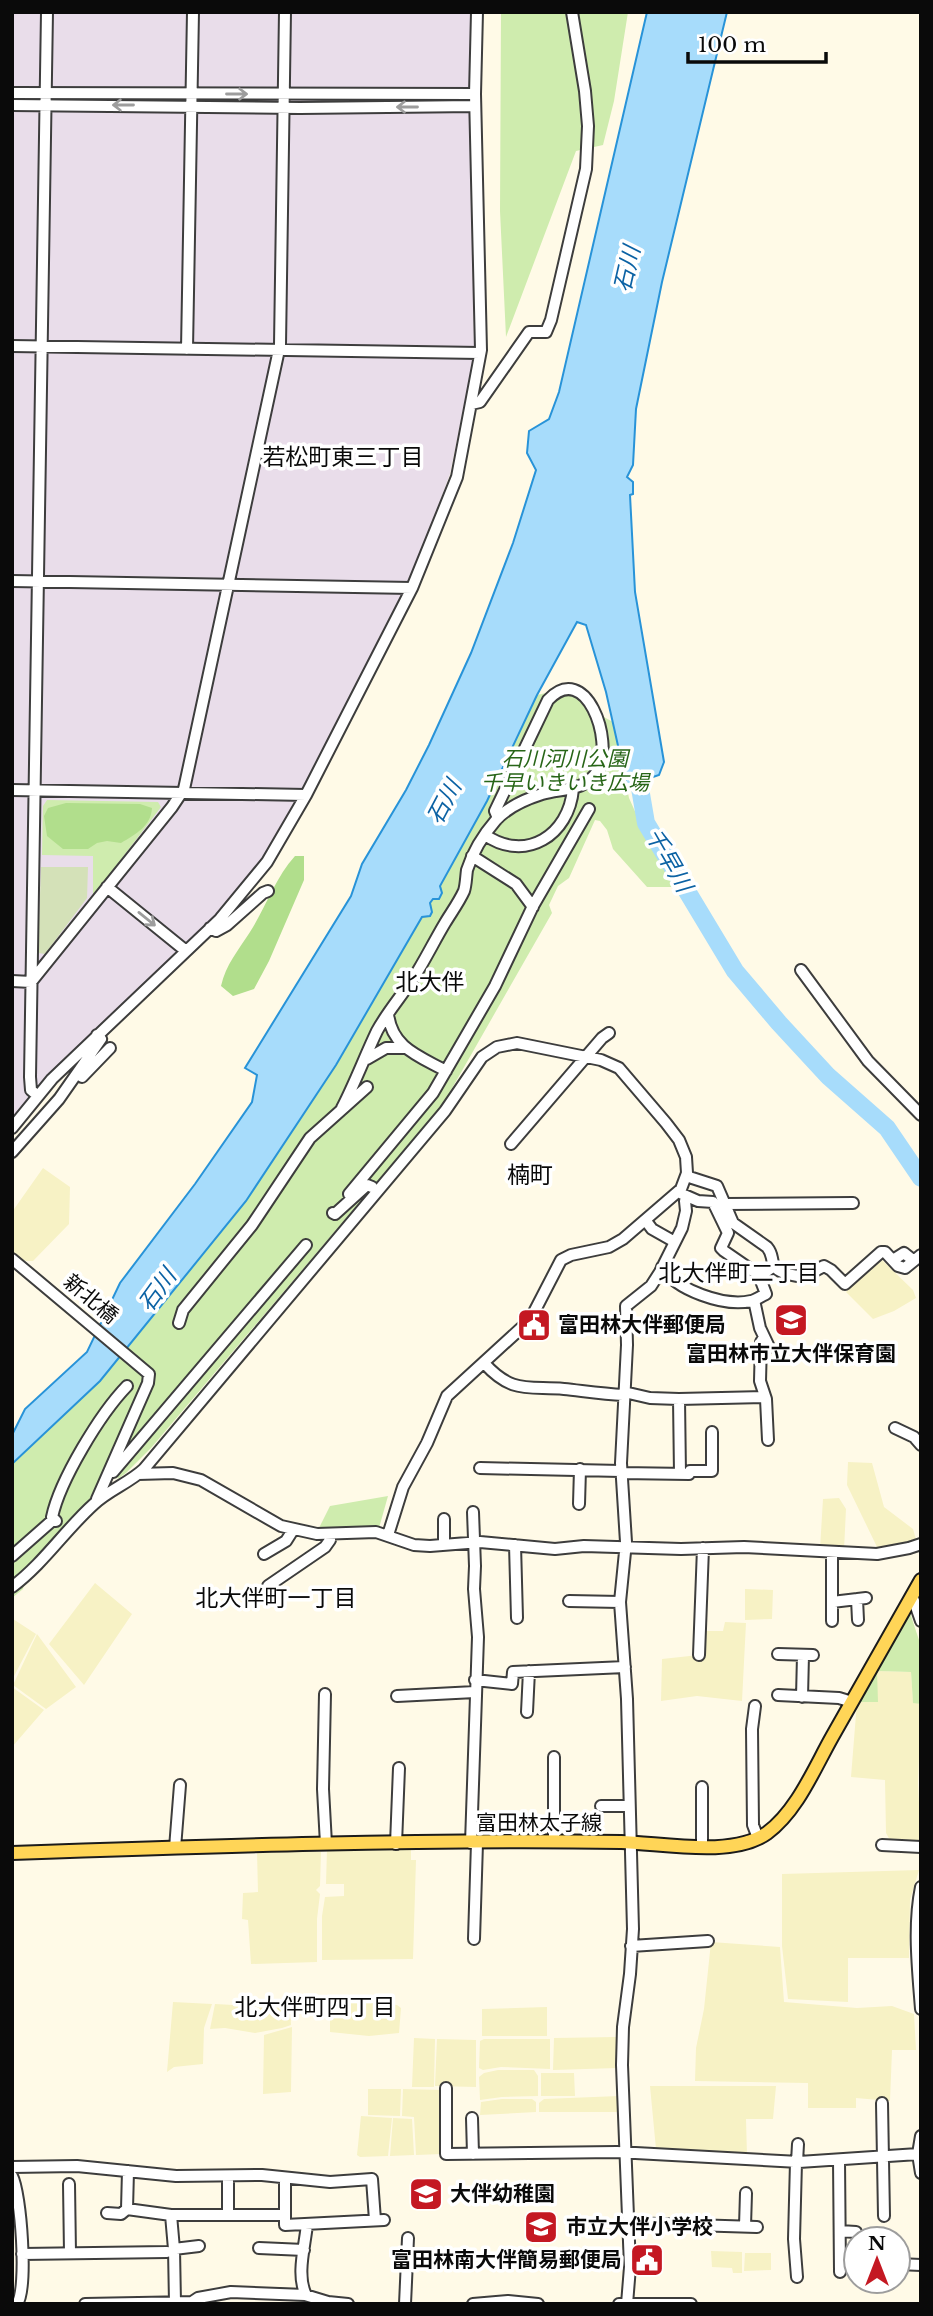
<svg xmlns="http://www.w3.org/2000/svg" width="933" height="2316" font-family="'Libre Baskerville','Noto Sans JP',serif">
	<style>
		.industrial { fill: #e9ddea }
		.farmland { fill: #f7f2c5 }
		.green { fill: #cfecae }
		.forest { fill: #b1de8c }
		.cemetery { fill: #d4e1b8 }
		.water { fill: #a7dcfb; stroke: #2893d8; stroke-width: 2 }
		.lines { fill: none; stroke-linecap: round; stroke-linejoin: round }
		.river { stroke: #a7dcfb; stroke-width: 18 }
		.minor-casing { stroke: #3d3d3d; stroke-width: 14 }
		.major-casing { stroke: #1b1b1b; stroke-width: 16 }
		.minor { stroke: #fff; stroke-width: 10 }
		.major { stroke: #ffd557; stroke-width: 12 }
		.oneway { stroke: #9d9d9d }
		.labels { text-anchor: middle; dominant-baseline: central; stroke-width: 7; stroke-linejoin: round; paint-order: stroke }
		.park-label { font-size: 21px; font-style: italic; fill: #276517; stroke: #fff }
		.street-label { font-size: 21px; fill: #0a0a0a; stroke: #fff }
		.poi-label { font-size: 21px; font-weight: bold; fill: #0a0a0a; stroke: #fff; text-anchor: start }
		.water-label { font-size: 23px; font-style: italic; fill: #0b62a4; stroke: #fff }
		.neighbourhood-label { font-size: 23px; fill: #0a0a0a; stroke: #fff }
	</style>
	<rect width="100%" height="100%" fill="#fffae7"/>
	<path class="industrial" d="M12 12H472L470 81 474 345 471 371 450 474 410 583 275 846 221 914 62 1060 12 1120Z"/>
	<path class="farmland" d="M43 1168 70 1187 69 1224 33 1261H26L12 1255V1212Z
		M882 1260 913 1290 916 1298 894 1311 873 1319 846 1292Z
		M848 1462 872 1463 884 1507 913 1529 917 1543 878 1549 847 1485Z
		M839 1498 846 1509 844 1550 820 1549 823 1499Z
		M95 1583 132 1614 84 1685 49 1644Z
		M745 1589 773 1590 772 1619 745 1620Z
		M13 1619 36 1634 12 1680V1620Z
		M725 1622 746 1623 742 1701 697 1696 661 1701 662 1659 699 1655 705 1631H723Z
		M37 1634 76 1687 46 1709 13 1685Z
		M877 1671 911 1672 913 1702 921 1704 918 1783 921 1842H891L886 1833 885 1780 851 1777 857 1702Z
		M12 1687 44 1710 12 1747Z
		M327 1849 411 1850V1860H416L413 1959 322 1960V1916L325 1897 344 1896V1884H326Z
		M257 1852H321L320 1886 316 1890 320 1894 317 1919V1962L251 1964 248 1920 242 1919 243 1893 258 1892Z
		M919 1870 910 1900 909 1958H848V2002L788 1999 782 1946V1874Z
		M711 1942 780 1947 784 2002 857 2008 892 2006 914 2014 916 2050H892L890 2101 856 2098V2108H808V2083L695 2081 696 2048 704 2009Z
		M338 2000 397 2005 401 2008 399 2033 369 2036 330 2032V2003H337Z
		M173 2002 212 2004 204 2028 203 2064 174 2067 167 2072Z
		M290 2003 291 2025 282 2028 255 2033 225 2028 210 2029 215 2004 270 2007Z
		M547 2007V2036H482V2009Z
		M292 2027 291 2092 263 2094 264 2035Z
		M616 2037 618 2068 553 2070 554 2038Z
		M414 2038 435 2039 434 2087H412Z
		M437 2039 476 2040V2087L435 2086Z
		M484 2039H550V2069L501 2067 483 2070 479 2068 480 2041Z
		M498 2070H534L538 2076V2096L502 2097 480 2100 479 2077 484 2073Z
		M541 2073H574L575 2096H541Z
		M650 2086H776L773 2119H746L747 2156 656 2149Z
		M368 2089H401L400 2116 368 2115Z
		M403 2089 443 2090 442 2154 416 2155 414 2117 402 2116Z
		M619 2096V2112H539V2103L544 2099Z
		M502 2099H532L536 2102V2112L480 2115 481 2102Z
		M361 2116 392 2118 388 2156 360 2157 357 2155Z
		M393 2118 412 2119 414 2155 390 2156Z
		M711 2251 742 2252V2273H733L732 2268 712 2267Z
		M745 2253H771V2270L744 2271Z"/>
	<path class="green" d="M501 12H628L614 101 603 145 576 151 506 337 500 211Z
		M564 689 592 705 602 716 613 722 629 798 651 847 674 884 673 887H647L613 849 607 830 600 821 595 820 569 878 558 886 549 905 552 913 443 1104 151 1448 126 1473 119 1478 107 1479 99 1492 26 1576 23 1589 12 1598V1464L100 1381 246 1201 336 1065 422 917C427 910 429 905 433 898L439 899 442 893 440 886 487 801 537 695Z
		M47 800 158 802 161 807 93 896V856L42 855 43 806Z
		M388 1496 379 1528H319L330 1506Z
		M909 1610 920 1643 921 1704 913 1703 911 1672 877 1671 878 1702H857Z"/>
	<path class="forest" d="M66 803 140 804 152 808C151 826 136 834 121 843L107 841 97 843 88 849H63L47 836 44 816 48 808Z
		M295 856H304V880L269 961 254 989 233 996 221 986C226 964 238 951 250 932 266 907 275 878 295 856Z"/>
	<path class="cemetery" d="M41 867H88L87 898 45 954 38 953Z"/>
	<path class="water" d="M647 12H727L662 282 636 409 633 465 627 477 633 482V494L630 495 635 592 664 762 659 775 627 786 606 692 586 625 577 622 537 695 487 801 440 886 442 893 439 899H433L430 903 432 912 430 916 422 917 336 1065 246 1201 100 1381 12 1464V1435L25 1409 87 1352 120 1283 195 1184 252 1102 257 1075 245 1068 351 896 362 864 406 790 429 745 471 653 513 543 536 470 527 453 529 431 549 419 559 392Z"/>
	<g class="lines">
		<path class="river" d="M635 759 646 823 735 971 779 1023 828 1076 887 1128 921 1178"/>
		<g class="minor-casing">
			<path id="minor" d="M12 93 475 94
				M12 105 300 108 475 106
				M12 346 480 353
				M187 349 193 12
				M471 404 480 402 529 332H546L551 320 586 169 588 126 585 91 572 12
				M12 581 412 588
				M12 790 306 795
				M485 835C526 863 569 835 573 789
				M472 856 516 884 533 907
				M107 887 186 951
				M210 928 216 931 227 925 263 893 268 891
				M801 970 868 1061 921 1115
				M12 981 31 982 172 807 184 789 280 345 285 12
				M388 1014C392 1048 419 1056 446 1071
				M367 1059 386 1048H404
				M82 1077 110 1048
				M38 1096 31 1090 30 1077 47 12
				M342 1108C355 1083 365 1056 377 1031 389 1009 406 991 419 969 428 954 436 938 445 923 451 913 459 902 464 891 466 885 466 877 467 870 473 851 483 835 496 820 507 808 526 799 542 794 563 788 585 792 598 770 614 741 586 660 548 700L495 811 498 818
				M12 1128 52 1079 220 919 267 862 306 795 412 588 457 477 481 350 475 94 477 12
				M511 1144 602 1038 609 1033
				M12 1152 59 1099 101 1039 97 1035
				M686 1176 717 1186 733 1223 767 1247C772 1253 771 1255 773 1263 776 1274 794 1275 803 1277L824 1266 831 1270 845 1284 881 1252H885L898 1266 905 1268 921 1255
				M349 1194 433 1093 495 986 533 906 589 809
				M682 1194 698 1201 713 1202 728 1233 721 1248 724 1251 753 1271 763 1274 774 1266
				M725 1204 853 1203
				M333 1213 335 1214 367 1185 372 1187
				M646 1221 652 1229 675 1242
				M12 1259 149 1374 148 1383 97 1499
				M893 1260 904 1253 914 1261
				M662 1267C676 1290 724 1307 751 1301 756 1300 761 1296 766 1294L758 1273
				M754 1300 760 1328 769 1347
				M179 1323 183 1310 252 1225 310 1138 367 1087
				M764 1337 761 1342 760 1381 766 1399 768 1440
				M484 1363C512 1394 527 1386 564 1389 583 1391 603 1394 623 1395
				M624 1392 650 1398 679 1399
				M895 1428 914 1437 921 1445
				M480 1468 621 1471
				M113 1472 306 1245
				M621 1473 689 1474 690 1471H712V1432
				M138 1474 173 1473 201 1480 281 1526 317 1534 376 1532 414 1545 430 1546 480 1542 555 1549 584 1546 681 1549 744 1547 877 1554 909 1548 921 1544
				M680 1474 679 1399 765 1397
				M579 1504 580 1469
				M444 1519V1545
				M56 1521 52 1517C60 1480 100 1414 127 1386
				M515 1545 517 1618
				M832 1552V1621
				M264 1554 286 1541 293 1530
				M12 1556 54 1519
				M268 1586 325 1547 330 1540V1534
				M12 1587C44 1563 65 1530 94 1504 109 1490 129 1483 144 1469L445 1111 482 1057 497 1047 517 1043 601 1060 619 1068 666 1123 679 1140 686 1157 687 1173 681 1189 623 1239 609 1247 571 1255 561 1260 530 1320 447 1396 427 1443 403 1487 388 1535
				M912 1595 921 1621
				M857 1599 858 1620
				M569 1601 620 1602
				M832 1602 866 1598
				M778 1654 813 1655
				M699 1655 703 1548
				M475 1680 512 1684 513 1672 625 1667
				M325 1694 323 1789 326 1844
				M778 1695 839 1698 852 1702
				M397 1696 475 1692
				M802 1697 803 1655
				M755 1706 752 1729 753 1825 758 1838
				M527 1712 529 1671
				M702 1787V1846
				M601 1806H629
				M554 1842V1757
				M471 1843 478 1637 474 1589 475 1566 473 1512
				M396 1844 399 1768
				M882 1845 921 1847
				M175 1848 180 1785
				M921 1887C913 1926 918 1969 921 2009
				M474 1939 477 1843
				M631 1946 708 1941
				M446 2088V2154L617 2152 799 2162 918 2154
				M882 2103 884 2216
				M472 2118 473 2154
				M921 2136 918 2154 921 2173
				M839 2160 840 2272
				M796 2162 794 2239 797 2277
				M797 2162 798 2144
				M12 2167 77 2166 176 2176 262 2175 330 2182 372 2179 375 2220
				M12 2176C21 2193 28 2288 17 2304
				M228 2176V2215
				M285 2178V2225L384 2220
				M69 2184 70 2253
				M127 2209 128 2171
				M107 2213 121 2214 127 2209 171 2215H285
				M171 2215 174 2249 199 2246
				M628 2223 757 2227
				M745 2226 746 2193
				M840 2231 856 2232
				M259 2248 304 2250
				M174 2249 175 2303
				M22 2254 167 2252
				M898 2264 921 2265
				M306 2295C296 2275 305 2246 307 2224
				M85 2304 192 2302 198 2298 231 2292 305 2295 328 2302 348 2304
				M405 2304 408 2238
				M473 2304 508 2301 538 2304
				M619 2304H691
				M627 2304 630 2267 622 2065 623 2027 630 1974 633 1929 627 1699 620 1602 626 1542 621 1463 627 1345 626 1306 651 1286 660 1272 682 1228 686 1211 685 1201 688 1197"/>
		</g>
		<g class="major-casing">
			<path id="major" d="M12 1853C215 1846 418 1839 621 1842 662 1843 732 1858 767 1833 797 1811 814 1769 832 1737 862 1685 891 1632 921 1580"/>
		</g>
		<use href="#minor" class="minor"/>
		<use href="#major" class="major"/>
	</g>
	<defs><path id="oneway-shaft" d="M-6 0H5M1.5-3L5.5 0L1.5 3" fill="none" stroke-width="1.6" stroke-linecap="round" stroke-linejoin="round" transform="scale(1.75)"/></defs>
	<g class="oneway">
		<use href="#oneway-shaft" transform="translate(237 94)"/>
		<use href="#oneway-shaft" transform="translate(123 105) rotate(-180)"/>
		<use href="#oneway-shaft" transform="translate(407 107) rotate(180)"/>
		<use href="#oneway-shaft" transform="translate(147 919) rotate(39)"/>
	</g>
	<defs>
		<g id="school-square" transform="scale(1.75)"><rect x="-9" y="-9" width="18" height="18" rx="4" fill="#c41822" stroke="#fff"/><path d="M0-5L7-2L0 1L-7-2ZM-4 1L0 2.5L4 1V4Q0 6-4 4Z" fill="#fff"/></g>
		<g id="civic-square" transform="scale(1.75)"><rect x="-9" y="-9" width="18" height="18" rx="4" fill="#c41822" stroke="#fff"/><path d="M-.6-6.5H3V-4.5H.6V-3L4-1V1h2V6H-6V1h2V-1L-.6-3ZM-1.2 2.5V6h2.4V2.5Z" fill="#fff"/></g>
	</defs>
	<g fill-rule="evenodd">
		<use href="#school-square" x="791" y="1320"/>
		<use href="#civic-square" x="534" y="1325"/>
		<use href="#school-square" x="426" y="2194"/>
		<use href="#school-square" x="541" y="2227"/>
		<use href="#civic-square" x="647" y="2260"/>
	</g>
	<g class="labels">
		<g class="park-label">
			<text x="565" y="759">石川河川公園<tspan x="565" dy="24">千早いきいき広場</tspan></text>
		</g>
		<g class="street-label">
			<text transform="translate(91 1299) rotate(40)">新北橋</text>
			<text x="539" y="1823">富田林太子線</text>
		</g>
		<g class="poi-label">
			<text x="558" y="1325">富田林大伴郵便局</text>
			<text x="791" y="1354" text-anchor="middle">富田林市立大伴保育園</text>
			<text x="450" y="2194">大伴幼稚園</text>
			<text x="566" y="2227">市立大伴小学校</text>
			<text x="622" y="2260" text-anchor="end">富田林南大伴簡易郵便局</text>
		</g>
		<g class="water-label">
			<text transform="translate(627 269) rotate(-77)">石川</text>
			<text transform="translate(444 802) rotate(-62)">石川</text>
			<text transform="translate(669 860) rotate(60)">千早川</text>
			<text transform="translate(157 1290) rotate(-54)">石川</text>
		</g>
		<g class="neighbourhood-label">
			<text x="343" y="457">若松町東三丁目</text>
			<text x="430" y="982">北大伴</text>
			<text x="530" y="1175">楠町</text>
			<text x="739" y="1273">北大伴町二丁目</text>
			<text x="276" y="1598">北大伴町一丁目</text>
			<text x="315" y="2007">北大伴町四丁目</text>
		</g>
	</g>
	<rect width="933" height="2316" fill="none" stroke="#0a0a0a" stroke-width="28"/>
	<g transform="translate(877 2260)"><circle r="33" fill="#ffffff" stroke="#9d9d9d" stroke-width="2"/>
	<path d="M0-5L12 26L0 18L-12 26Z" fill="#c41822"/>
	<text y="-10" font-size="19" font-weight="bold" text-anchor="middle" fill="#0a0a0a">N</text>
	</g>
	<path d="M688 52v10h138v-10" fill="none" stroke="#0a0a0a" stroke-width="3.5"/>
	<text x="698" y="52" font-size="21" fill="#0a0a0a" stroke="#ffffff" stroke-width="5" paint-order="stroke">100 m</text>
</svg>
